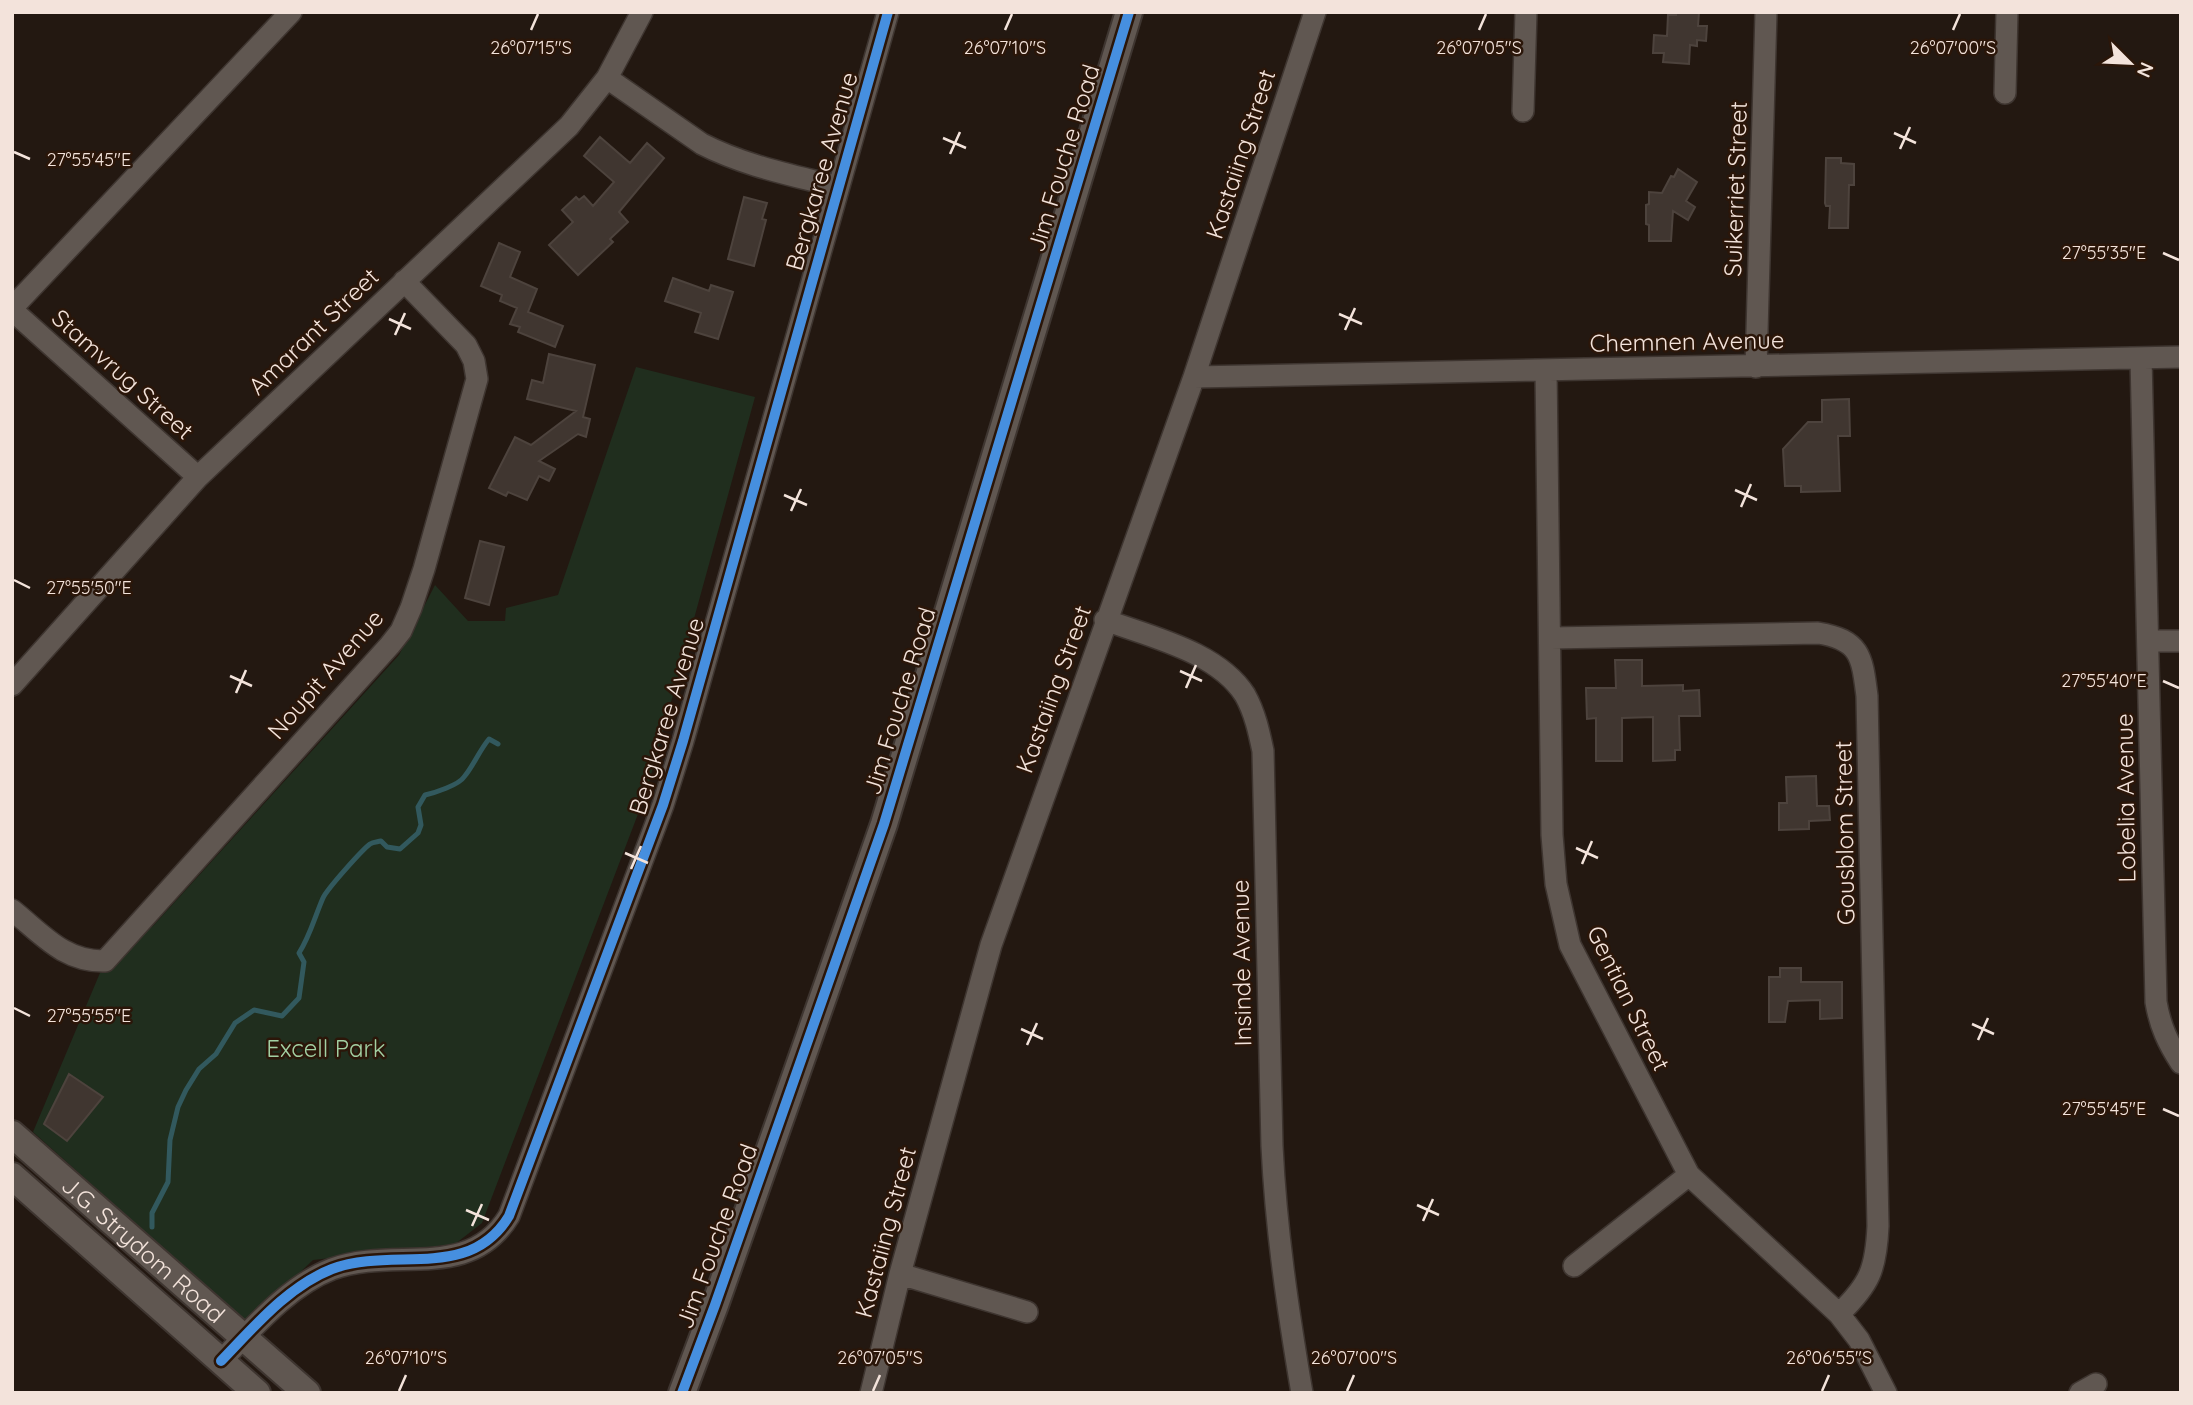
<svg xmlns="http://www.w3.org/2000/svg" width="2193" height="1405" font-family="Quicksand,sans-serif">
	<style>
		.green { fill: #202e1e }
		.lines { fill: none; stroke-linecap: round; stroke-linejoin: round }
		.stream { stroke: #32595e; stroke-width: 5 }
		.building { fill: #403630; stroke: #4d433d; stroke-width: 2 }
		.minor-casing { stroke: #3e3530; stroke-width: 24 }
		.tertiary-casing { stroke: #3e3530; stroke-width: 30 }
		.minor { stroke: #605751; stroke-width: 21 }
		.tertiary { stroke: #605751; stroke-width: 26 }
		.cycleway-casing { stroke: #2b1609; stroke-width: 15 }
		.cycleway { stroke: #468fdf; stroke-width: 10 }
		.ticks { fill: none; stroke: #f3e3db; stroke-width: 2.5 }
		.labels { text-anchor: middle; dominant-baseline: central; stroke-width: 5; stroke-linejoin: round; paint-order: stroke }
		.street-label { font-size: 24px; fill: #f3e3db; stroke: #2b1609 }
		.park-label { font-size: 24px; fill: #a2d0a3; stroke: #2b1609 }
		.ticks-label { font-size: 18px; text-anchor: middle; fill: #f3e3db; stroke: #2b1609; stroke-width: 5; stroke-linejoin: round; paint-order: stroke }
	</style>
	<rect width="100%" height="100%" fill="#231811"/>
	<path class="green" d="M636 367 755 397 646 793 482 1223 455 1244 313 1260 247 1323 33 1132 105 961 153 926 399 655 435 585 468 621H505L506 608 558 595Z"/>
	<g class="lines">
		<path class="stream" d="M152 1227V1213L168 1182 170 1140 178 1107 186 1090 199 1069 216 1054 235 1023 254 1010 282 1016 299 998 304 962 299 953C310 936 315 916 323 898 327 889 362 850 370 844 373 842 377 842 381 841L387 847 400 849 418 833 421 825 418 807 425 795C434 793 459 785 464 777 474 765 479 751 489 739L498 744"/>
	</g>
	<path class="building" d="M1676 12H1699L1698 26H1707L1706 41 1697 40V46L1690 45 1689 64 1663 62 1664 53H1653L1654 35 1667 36 1668 15H1676Z
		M600 137 630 163 647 143 664 158 619 212 628 222 610 239 613 242 578 275 549 245 573 222 562 210 576 197 579 200 584 196 593 206 614 182 584 156Z
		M1826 158H1841V163L1854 164V185H1849L1848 228H1829L1830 206H1826L1825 203Z
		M1678 169 1697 182 1686 201 1695 207 1688 220 1673 211 1671 241H1649V225L1646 224V205L1649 204V192L1662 193 1671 176 1674 177Z
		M744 197 767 203 762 219 766 220 754 266 728 259Z
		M499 243 520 252 510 277 537 289 528 312 563 326 555 347 518 332 520 327 510 324 517 308 500 301 502 295 481 286Z
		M673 278 709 291 711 285 733 292 718 339 695 332 701 313 665 301Z
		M549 354 595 365 583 417 590 419 586 437 578 434 539 461 555 469 549 481 539 476 527 500 508 492 506 496 489 488 515 437 531 445 576 411 527 399 532 380 543 383Z
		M1849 399 1850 436H1838L1840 491 1801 492V486H1785L1783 449 1808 422H1822V400Z
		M480 541 504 547 489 605 465 598Z
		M1615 660H1642V686L1683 685V691L1699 690 1700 716H1679L1680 750H1675V760L1653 761V717L1622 718V761H1596V718L1587 719 1586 688H1616Z
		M1816 776 1817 806H1829L1830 820 1809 821V829L1779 830V803H1787L1786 777Z
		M1780 968H1801V982H1842V1018L1820 1019V1000L1788 1001 1785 1022H1769V977H1780Z
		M69 1074 103 1097 67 1141 44 1124Z"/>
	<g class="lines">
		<g class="minor-casing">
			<path id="minor" d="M607 78 702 144C745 166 792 175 838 187
				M2005 93 2007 12
				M1523 111 1526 12
				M12 308 291 12
				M12 310 198 477
				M2141 358 2156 1002C2160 1026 2168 1043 2181 1063
				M1756 367 1766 12
				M1546 370 1552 835 1556 884 1570 945 1689 1175 1839 1314 1859 1340 1886 1393
				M1194 377 2181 357
				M1105 620C1151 637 1218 652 1245 695 1255 713 1259 732 1263 751L1272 1146C1276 1230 1288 1311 1302 1393
				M1551 638 1818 633C1861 640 1862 657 1867 696L1878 1226C1876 1269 1870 1284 1839 1314
				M2149 641H2181
				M12 685 198 477 569 126 607 78 642 12
				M12 910C42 934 64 962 105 961L390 645 401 631 411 608 424 569 477 379 474 361 466 345 404 281
				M1574 1266 1689 1175
				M900 1274 1027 1312
				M221 1361C253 1328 288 1286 332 1269 394 1246 469 1282 509 1216L663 805 683 741 888 12
				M871 1393 900 1274 991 945 1194 377 1315 12
				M2080 1393 2096 1384"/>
		</g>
		<g class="tertiary-casing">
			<g id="tertiary">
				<path id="s1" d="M12 1134 307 1393"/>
				<path d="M12 1176 257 1393"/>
				<path d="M682 1393 715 1305 884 824 1129 12"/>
			</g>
		</g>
		<use href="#minor" class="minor"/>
		<use href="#tertiary" class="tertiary"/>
		<g class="cycleway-casing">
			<path id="cycleway" d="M221 1361C253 1328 288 1286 332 1269 394 1246 469 1282 509 1216L663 805 683 741 888 12
				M682 1393 715 1305 884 824 1129 12"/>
		</g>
		<use href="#cycleway" class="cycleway"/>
	</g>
	<path class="ticks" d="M531 30 538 14M1005 30 1012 14M1479 30 1486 14M1953 30 1960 14M1894 133 1916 143M943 138 966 148M1900 149 1910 127M14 152 30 159M950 154 960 132M2163 253 2179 260M1339 314 1362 324M389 319 411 329M1345 330 1355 308M395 335 405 313M1735 490 1757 500M784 495 807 505M1741 507 1751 484M791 511 801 489M14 580 30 588M1180 671 1202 681M230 676 252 686M2163 681 2179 688M1186 688 1196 665M236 693 246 670M1576 848 1598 858M625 853 648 863M1582 864 1592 841M631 869 641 846M14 1008 30 1016M1972 1024 1994 1034M1021 1029 1043 1039M1978 1040 1988 1018M1027 1045 1037 1023M2163 1109 2179 1116M1417 1205 1439 1215M466 1210 489 1220M1423 1221 1433 1199M472 1226 482 1204M399 1391 406 1375M873 1391 880 1375M1347 1391 1354 1375M1822 1391 1829 1375"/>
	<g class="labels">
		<g class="street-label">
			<text transform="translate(1240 154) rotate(-72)">Kastaiing Street</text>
			<text transform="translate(1063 158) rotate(-73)">Jim Fouche Road</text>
			<text transform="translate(821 171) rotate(-74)">Bergkaree Avenue</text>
			<text transform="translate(1735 189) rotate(-88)">Suikerriet Street</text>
			<text transform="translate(313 331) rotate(-44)">Amarant Street</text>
			<text transform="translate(1687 341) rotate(-1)">Chemnen Avenue</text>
			<text transform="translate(123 374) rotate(42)">Stamvrug Street</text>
			<text transform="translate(325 674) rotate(-49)">Noupit Avenue</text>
			<text transform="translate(1053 689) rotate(-70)">Kastaiing Street</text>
			<text transform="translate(899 701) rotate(-73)">Jim Fouche Road</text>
			<text transform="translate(666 716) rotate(-73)">Bergkaree Avenue</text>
			<text transform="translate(2125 798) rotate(-91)">Lobelia Avenue</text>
			<text transform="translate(1844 833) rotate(-91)">Gousblom Street</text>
			<text transform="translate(1241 963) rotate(-91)">Insinde Avenue</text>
			<text transform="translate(1629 998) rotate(64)">Gentian Street</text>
			<text transform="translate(885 1232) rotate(-75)">Kastaiing Street</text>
			<text transform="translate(716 1236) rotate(-70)">Jim Fouche Road</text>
			<text stroke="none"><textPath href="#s1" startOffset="175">J.G. Strydom Road</textPath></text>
		</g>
		<g class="park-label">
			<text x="326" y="1048">Excell Park</text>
		</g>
	</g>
	<g class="ticks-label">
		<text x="1005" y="54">26°07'10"S</text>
		<text x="1479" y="54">26°07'05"S</text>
		<text x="1953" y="54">26°07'00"S</text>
		<text x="531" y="54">26°07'15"S</text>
		<text x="89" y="166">27°55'45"E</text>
		<text x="2104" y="259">27°55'35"E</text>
		<text x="89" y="594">27°55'50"E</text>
		<text x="2104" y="687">27°55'40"E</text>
		<text x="89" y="1022">27°55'55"E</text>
		<text x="2104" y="1115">27°55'45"E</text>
		<text x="406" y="1364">26°07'10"S</text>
		<text x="880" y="1364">26°07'05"S</text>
		<text x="1354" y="1364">26°07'00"S</text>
		<text x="1829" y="1364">26°06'55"S</text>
	</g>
	<rect width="2193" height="1405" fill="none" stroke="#f3e3db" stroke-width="28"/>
	<g transform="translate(2130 63) rotate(114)" stroke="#2b1609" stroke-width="5" paint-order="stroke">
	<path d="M0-5L12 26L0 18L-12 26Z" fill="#f3e3db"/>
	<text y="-10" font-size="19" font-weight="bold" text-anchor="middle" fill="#f3e3db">N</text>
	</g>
</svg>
